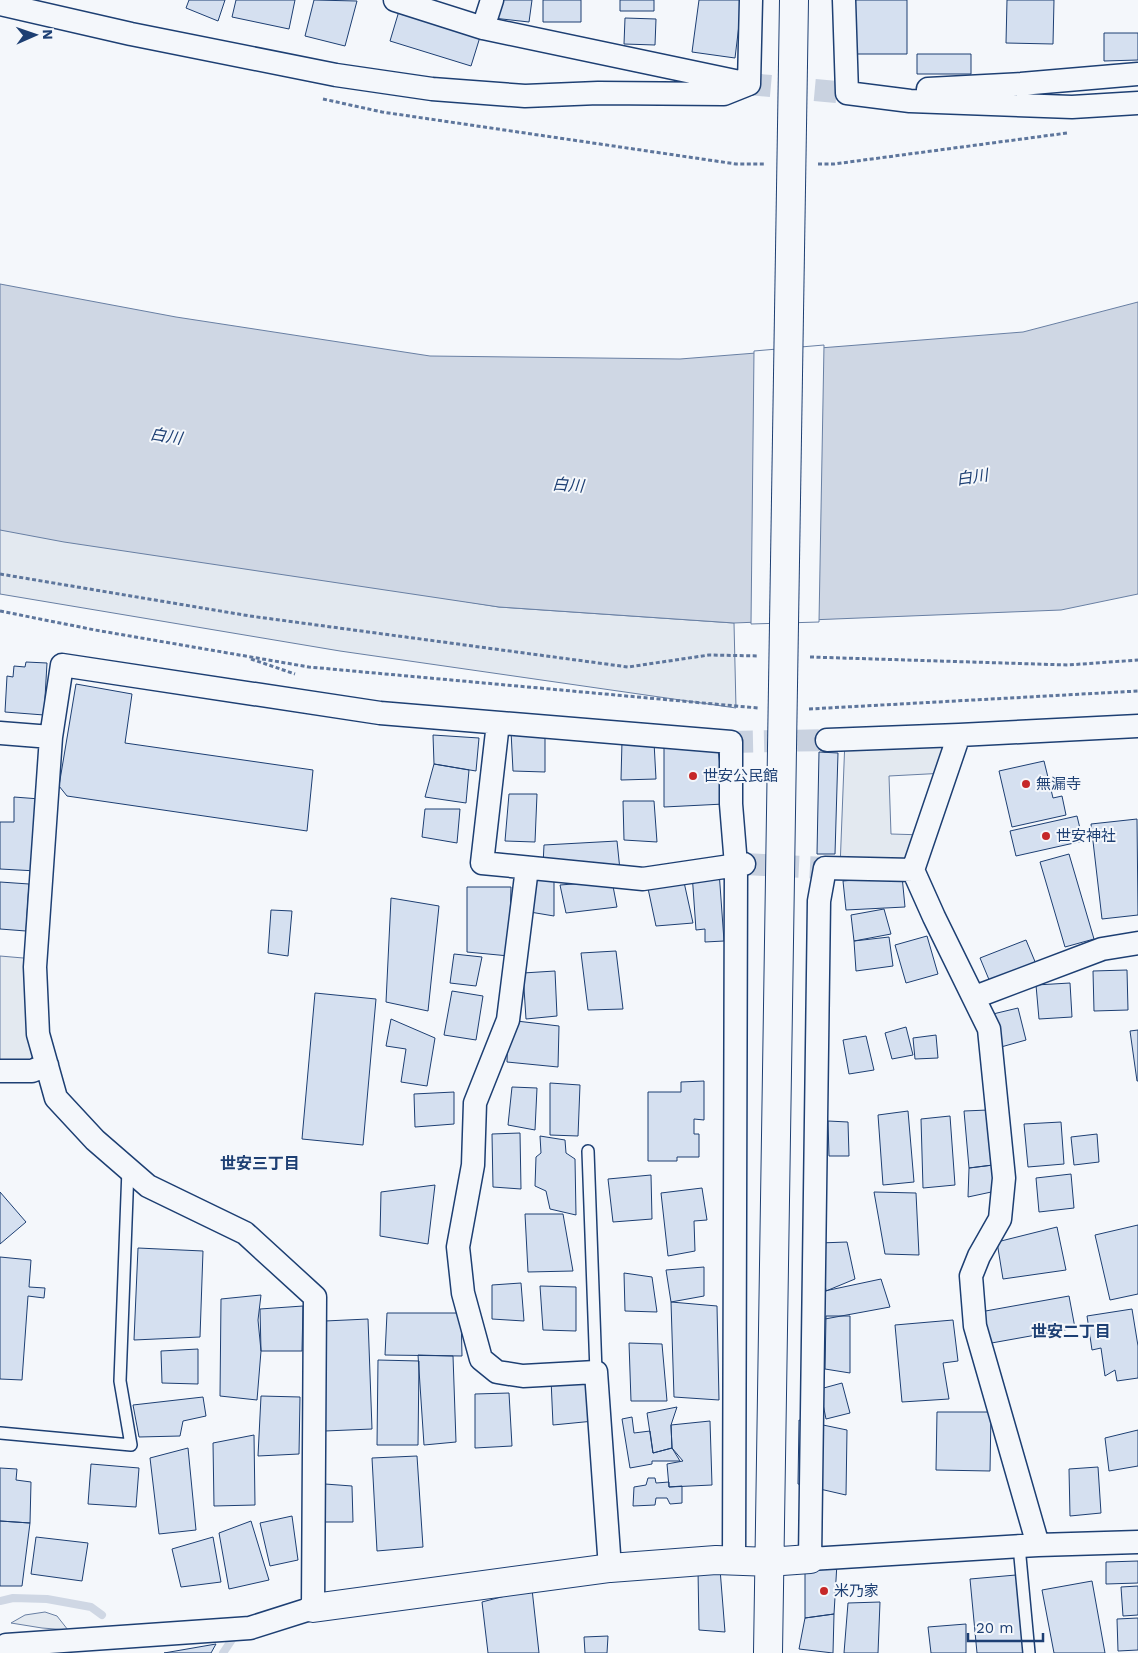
<svg xmlns="http://www.w3.org/2000/svg" width="1138" height="1653" font-family="'Work Sans','Noto Sans JP',sans-serif">
	<style>
		.green { fill: #e3e9f0; stroke: #687fa3 }
		.water { fill: #cfd7e4; stroke: #687fa3 }
		.pier { fill: #f4f7fb; stroke: #687fa3 }
		.lines { fill: none; stroke-linecap: round; stroke-linejoin: round }
		.stream { stroke: #cfd7e4; stroke-width: 8 }
		.building { fill: #d5e0f0; stroke: #1d3f73 }
		.street-tunnel { stroke: #c9d2e0; stroke-width: 22; stroke-dasharray: 22 11; stroke-linecap: butt }
		.lane-casing { stroke: #1d3f73; stroke-width: 14 }
		.street-casing { stroke: #1d3f73; stroke-width: 25 }
		.secondary-casing { stroke: #1d3f73; stroke-width: 30 }
		.path { stroke: #5e769c; stroke-width: 3; stroke-dasharray: 4 2.5; stroke-linecap: butt }
		.lane { stroke: #f4f7fb; stroke-width: 11 }
		.street { stroke: #f4f7fb; stroke-width: 22 }
		.secondary { stroke: #f4f7fb; stroke-width: 28 }
		.secondary-bridge-casing { stroke: #1d3f73; stroke-width: 30; stroke-linecap: butt }
		.secondary-bridge { stroke: #f4f7fb; stroke-width: 28 }
		.poi-dot { fill: #c62828; stroke: #f4f7fb; stroke-width: 2 }
		.labels { text-anchor: middle; dominant-baseline: central; stroke-width: 4; stroke-linejoin: round; paint-order: stroke }
		.poi-label { font-size: 15px; fill: #1d3f73; stroke: #f4f7fb; text-anchor: start }
		.water-label { font-size: 16px; font-style: italic; fill: #1d3f73; stroke: #f4f7fb }
		.neighbourhood-label { font-size: 16px; font-weight: bold; fill: #1d3f73; stroke: #f4f7fb }
	</style>
	<rect width="100%" height="100%" fill="#f4f7fb"/>
	<path class="green" d="M0 525 499 607 734 623 736 708 340 651 0 594Z
		M959 735 946 773 889 776 891 834 925 835 913 870 840 868 845 739Z
		M0 956 35 959 36 1053 24 1065H0Z
		M45 1612 57 1616 68 1630 42 1628 11 1623 25 1615Z"/>
	<path class="water" d="M0 284 176 317 430 356 680 359 1023 332 1138 302V594L1061 610 734 623 499 607 64 542 0 530Z"/>
	<path class="pier" d="M824 345 819 622 751 624 754 351Z"/>
	<g class="lines">
		<path class="stream" d="M0 1601 13 1598 47 1599 91 1607 102 1615
			M223 1653 233 1638"/>
	</g>
	<path class="building" d="M189 0H225L218 21 186 8Z
		M236 0H295L289 29 232 17Z
		M314 0 357 1 345 46 305 36Z
		M495 0H532L529 22 493 18Z
		M543 0H581V22H543Z
		M620 0H654V11H620Z
		M699 0H742L735 58 692 52Z
		M854 0H907V54H855Z
		M1007 0H1054L1053 44 1006 43Z
		M399 11 480 37 471 66 390 41Z
		M625 18 656 19 655 45 624 44Z
		M1104 33H1138V60L1104 61Z
		M917 54H971V74H917Z
		M26 662 47 663 44 715 5 712 7 676 13 677 14 666 25 667Z
		M76 684 132 694 125 743 313 770 307 831 67 796 59 786Z
		M511 731 545 732V772L513 771Z
		M433 735 479 738 476 771 434 764Z
		M622 741 654 742 656 779 621 780Z
		M664 748H718L724 804 664 807Z
		M819 752 838 753 835 854H817Z
		M1044 761 1053 798 1062 796 1066 815 1012 827 999 771Z
		M434 764 469 770 466 803 425 797Z
		M509 794H537L535 842 505 841Z
		M14 797 40 799 37 871 0 869V822H14Z
		M623 801H654L657 842 624 840Z
		M425 809H460L457 843 422 837Z
		M1077 816 1083 841 1016 856 1010 831Z
		M1137 819 1138 915 1102 919 1091 824Z
		M617 841 620 870 543 865 544 845Z
		M1069 854 1094 939 1065 947 1040 862Z
		M719 871 724 941 705 942V929L696 930 692 873Z
		M682 873 693 923 656 926 646 879Z
		M902 876 905 907 846 910 843 881Z
		M532 879H554V916L530 912Z
		M612 881 617 907 566 913 560 885Z
		M0 882 29 884 26 931 0 929Z
		M467 887H511L509 956 467 952Z
		M391 898 439 906 428 1011 386 1002Z
		M884 909 891 934 854 941 851 915Z
		M271 910 292 911 288 956 268 953Z
		M927 936 938 974 906 983 895 945Z
		M889 937 893 966 856 971 854 941Z
		M1026 940 1036 964 990 982 980 958Z
		M616 951 623 1009 588 1010 581 953Z
		M454 954 482 957 476 986 450 983Z
		M1127 970 1128 1010 1094 1011 1093 971Z
		M555 971 557 1016 526 1019 523 973Z
		M1070 983 1072 1017 1039 1019 1036 985Z
		M452 991 483 996 476 1040 444 1035Z
		M315 993 376 999 363 1145 302 1139Z
		M1018 1008 1026 1040 1001 1047 993 1014Z
		M391 1019 435 1038 427 1086 401 1082 406 1049 386 1046Z
		M508 1020 559 1026 558 1067 507 1062Z
		M906 1027 913 1055 892 1059 885 1033Z
		M1138 1030V1081H1137L1130 1031Z
		M936 1035 938 1058 915 1059 913 1038Z
		M866 1036 874 1070 849 1074 843 1040Z
		M704 1081V1120L694 1119V1134H699V1157H677V1161H648V1092H681V1082Z
		M550 1083 580 1085 578 1136 550 1135Z
		M512 1087 537 1088 535 1130 508 1125Z
		M454 1092V1124L415 1127 414 1094Z
		M988 1110 993 1165 969 1168 964 1111Z
		M908 1111 914 1182 883 1185 878 1115Z
		M950 1116 955 1185 923 1188 921 1119Z
		M828 1121 848 1122 849 1156H829Z
		M1061 1122 1064 1164 1028 1167 1024 1124Z
		M520 1133 521 1189 493 1187 492 1134Z
		M1097 1134 1099 1162 1074 1165 1071 1137Z
		M540 1136 565 1140 566 1153 575 1159 576 1215 550 1209 546 1191 535 1186 536 1157 541 1153Z
		M993 1165 996 1191 968 1197 969 1168Z
		M1071 1174 1074 1208 1039 1212 1036 1178Z
		M651 1175 652 1219 613 1222 608 1179Z
		M435 1185 428 1244 380 1236 381 1192Z
		M702 1188 707 1220 694 1221 695 1251 668 1256 661 1193Z
		M0 1192 26 1222 0 1244Z
		M874 1192 916 1193 919 1255 885 1254Z
		M525 1214H563L573 1271 528 1272Z
		M1138 1225V1294L1110 1300 1095 1235Z
		M1057 1227 1066 1270 1003 1279 997 1242Z
		M847 1242 855 1279 826 1291 819 1243Z
		M138 1248 203 1251 200 1337 134 1340Z
		M0 1257 31 1260 29 1287 45 1288 44 1298 28 1296 22 1380 0 1379Z
		M704 1267V1296L671 1302 666 1270Z
		M624 1273 652 1277 657 1312 625 1311Z
		M881 1279 890 1307 825 1319 820 1292Z
		M521 1283 524 1321 492 1319V1285Z
		M540 1286 576 1287V1331L543 1330Z
		M261 1295 258 1320 261 1351 257 1400 220 1396 221 1299Z
		M1069 1296 1075 1328 986 1344 980 1312Z
		M671 1302 717 1306 719 1400 674 1397Z
		M303 1306 302 1351H261L260 1309Z
		M1132 1309 1138 1346V1378L1117 1381 1115 1370 1105 1376 1101 1348 1092 1350 1087 1316Z
		M387 1313H461L462 1356 385 1355Z
		M826 1316H850V1373L825 1369Z
		M368 1319 372 1429 325 1431V1321Z
		M953 1320 958 1361 943 1363 949 1399 902 1402 895 1325Z
		M629 1343 662 1344 667 1401H631Z
		M198 1349V1384L162 1383 161 1351Z
		M418 1355 453 1356 456 1442 424 1445Z
		M378 1360 419 1361 418 1445H377Z
		M589 1376 594 1421 553 1425 551 1379Z
		M842 1383 850 1413 826 1419 820 1389Z
		M509 1393 512 1446 475 1448V1394Z
		M261 1396 300 1397 299 1454 258 1456Z
		M203 1397 206 1416 183 1421 180 1436 139 1437 133 1405Z
		M677 1407 671 1425 672 1448 653 1453 647 1413Z
		M937 1412H991L990 1471 936 1470Z
		M632 1417 634 1433 650 1431 653 1453 672 1448 680 1461H652V1464L630 1468 622 1419Z
		M799 1420 847 1430 846 1495 798 1484Z
		M710 1421 712 1485 669 1487 667 1464 683 1461 672 1448 671 1425Z
		M1138 1430V1466L1109 1471 1105 1438Z
		M254 1435 255 1505 214 1506 213 1443Z
		M188 1448 196 1530 159 1534 150 1458Z
		M417 1456 423 1547 377 1551 372 1458Z
		M91 1464 139 1468 136 1507 88 1504Z
		M1098 1467 1101 1513 1070 1516 1069 1469Z
		M0 1468 17 1469 16 1480 31 1482 30 1523 0 1521Z
		M648 1478H655L656 1483 669 1482V1487L682 1486V1503L670 1504 667 1498H656L655 1505 633 1506 634 1487 646 1485Z
		M325 1484 352 1486 353 1522H324Z
		M292 1516 298 1560 270 1566 260 1523Z
		M0 1521 30 1523 22 1586H0Z
		M251 1521 269 1580 229 1589 219 1533Z
		M36 1537 88 1543 82 1581 31 1574Z
		M213 1537 221 1582 181 1587 172 1549Z
		M1138 1561V1583L1106 1584V1562Z
		M837 1563 834 1614 805 1618V1564Z
		M720 1569 725 1632 699 1630 698 1570Z
		M1016 1575 1024 1653H977L970 1579Z
		M1092 1581 1105 1653H1054L1042 1590Z
		M1138 1586V1615L1123 1616 1121 1587Z
		M532 1589 539 1653H488L482 1602Z
		M880 1602 878 1653H844L848 1603Z
		M834 1614 833 1653 799 1649 805 1618Z
		M1138 1618V1650L1118 1651 1117 1619Z
		M966 1624V1653H931L928 1627Z
		M608 1636 607 1653H585L584 1637Z
		M216 1644 211 1653H164Z"/>
	<g class="lines">
		<path class="street-tunnel" d="M749 84 847 93
			M731 742 827 740
			M744 864 825 868"/>
		<g class="lane-casing">
			<path id="lane" d="M588 1151 596 1372
				M0 1433 131 1445 120 1381 128 1169
				M1019 1546 1029 1653"/>
		</g>
		<g class="street-casing">
			<path id="street" d="M395 0 483 28 749 84
				M844 0 847 93
				M0 4 131 34 336 75 432 89 525 96 598 93 724 94 749 84
				M483 28 492 0
				M749 84 751 0
				M928 89 1021 84 1138 74
				M847 93 910 101 1072 107 1138 103
				M498 723 482 863 643 879 744 864
				M0 733 51 737 35 967 38 1034 56 1098 95 1140 148 1186 245 1233 315 1297 313 1608 250 1628 6 1645
				M51 737 62 665 380 713 731 742V804L736 865 734 1562
				M827 740 959 735 1138 726
				M527 868 508 1020 475 1103 473 1165 458 1247 463 1293 481 1359 497 1372 523 1376 596 1372 610 1568
				M913 870 959 735
				M975 997 1102 949 1138 943
				M0 1071H32L47 1065
				M1038 1545 975 1326 971 1276 979 1256 1000 1219 1004 1178 989 1029 934 917 913 870 825 868 819 901 810 1559 1038 1545 1138 1542"/>
		</g>
		<g class="secondary-casing">
			<path id="secondary" d="M793 64 794 0
				M313 1608 610 1568 716 1560 768 1562 810 1559
				M768 1653 782 748"/>
		</g>
		<path class="path" d="M323 99 382 112 736 164H766
			M818 164H834L1067 133
			M0 574 250 616 628 667 709 655 759 656
			M0 611 95 630 309 667 758 708
			M810 657 1068 665 1138 660
			M251 659 295 674
			M809 709 1138 691"/>
		<use href="#lane" class="lane"/>
		<use href="#street" class="street"/>
		<use href="#secondary" class="secondary"/>
		<g class="secondary-bridge-casing">
			<path id="secondary-bridge" d="M782 748 793 64"/>
		</g>
		<use href="#secondary-bridge" class="secondary-bridge"/>
	</g>
	<g class="poi-dot">
		<circle cx="693" cy="776" r="5"/>
		<circle cx="1026" cy="784" r="5"/>
		<circle cx="1046" cy="836" r="5"/>
		<circle cx="824" cy="1591" r="5"/>
	</g>
	<g class="labels">
		<g class="poi-label">
			<text x="703" y="776">世安公民館</text>
			<text x="1036" y="784">無漏寺</text>
			<text x="1056" y="836">世安神社</text>
			<text x="834" y="1591">米乃家</text>
		</g>
		<g class="water-label">
			<text transform="translate(166 436) rotate(9)">白川</text>
			<text transform="translate(972 477) rotate(-8)">白川</text>
			<text transform="translate(568 485) rotate(4)">白川</text>
		</g>
		<g class="neighbourhood-label">
			<text x="260" y="1163">世安三丁目</text>
			<text x="1071" y="1331">世安二丁目</text>
		</g>
	</g>
	<g transform="translate(35 35) rotate(88)" stroke="#f4f7fb" stroke-width="4" paint-order="stroke">
	<path d="M0-4L9 19L0 12L-9 19Z" fill="#1d3f73"/>
	<text y="-8" font-size="14" font-weight="bold" text-anchor="middle" fill="#1d3f73">N</text>
	</g>
	<path d="M968 1633v8h75v-8" fill="none" stroke="#1d3f73" stroke-width="2.5"/>
	<text x="976" y="1633" font-size="15" fill="#1d3f73" stroke="#f4f7fb" stroke-width="4" paint-order="stroke">20 m</text>
</svg>
